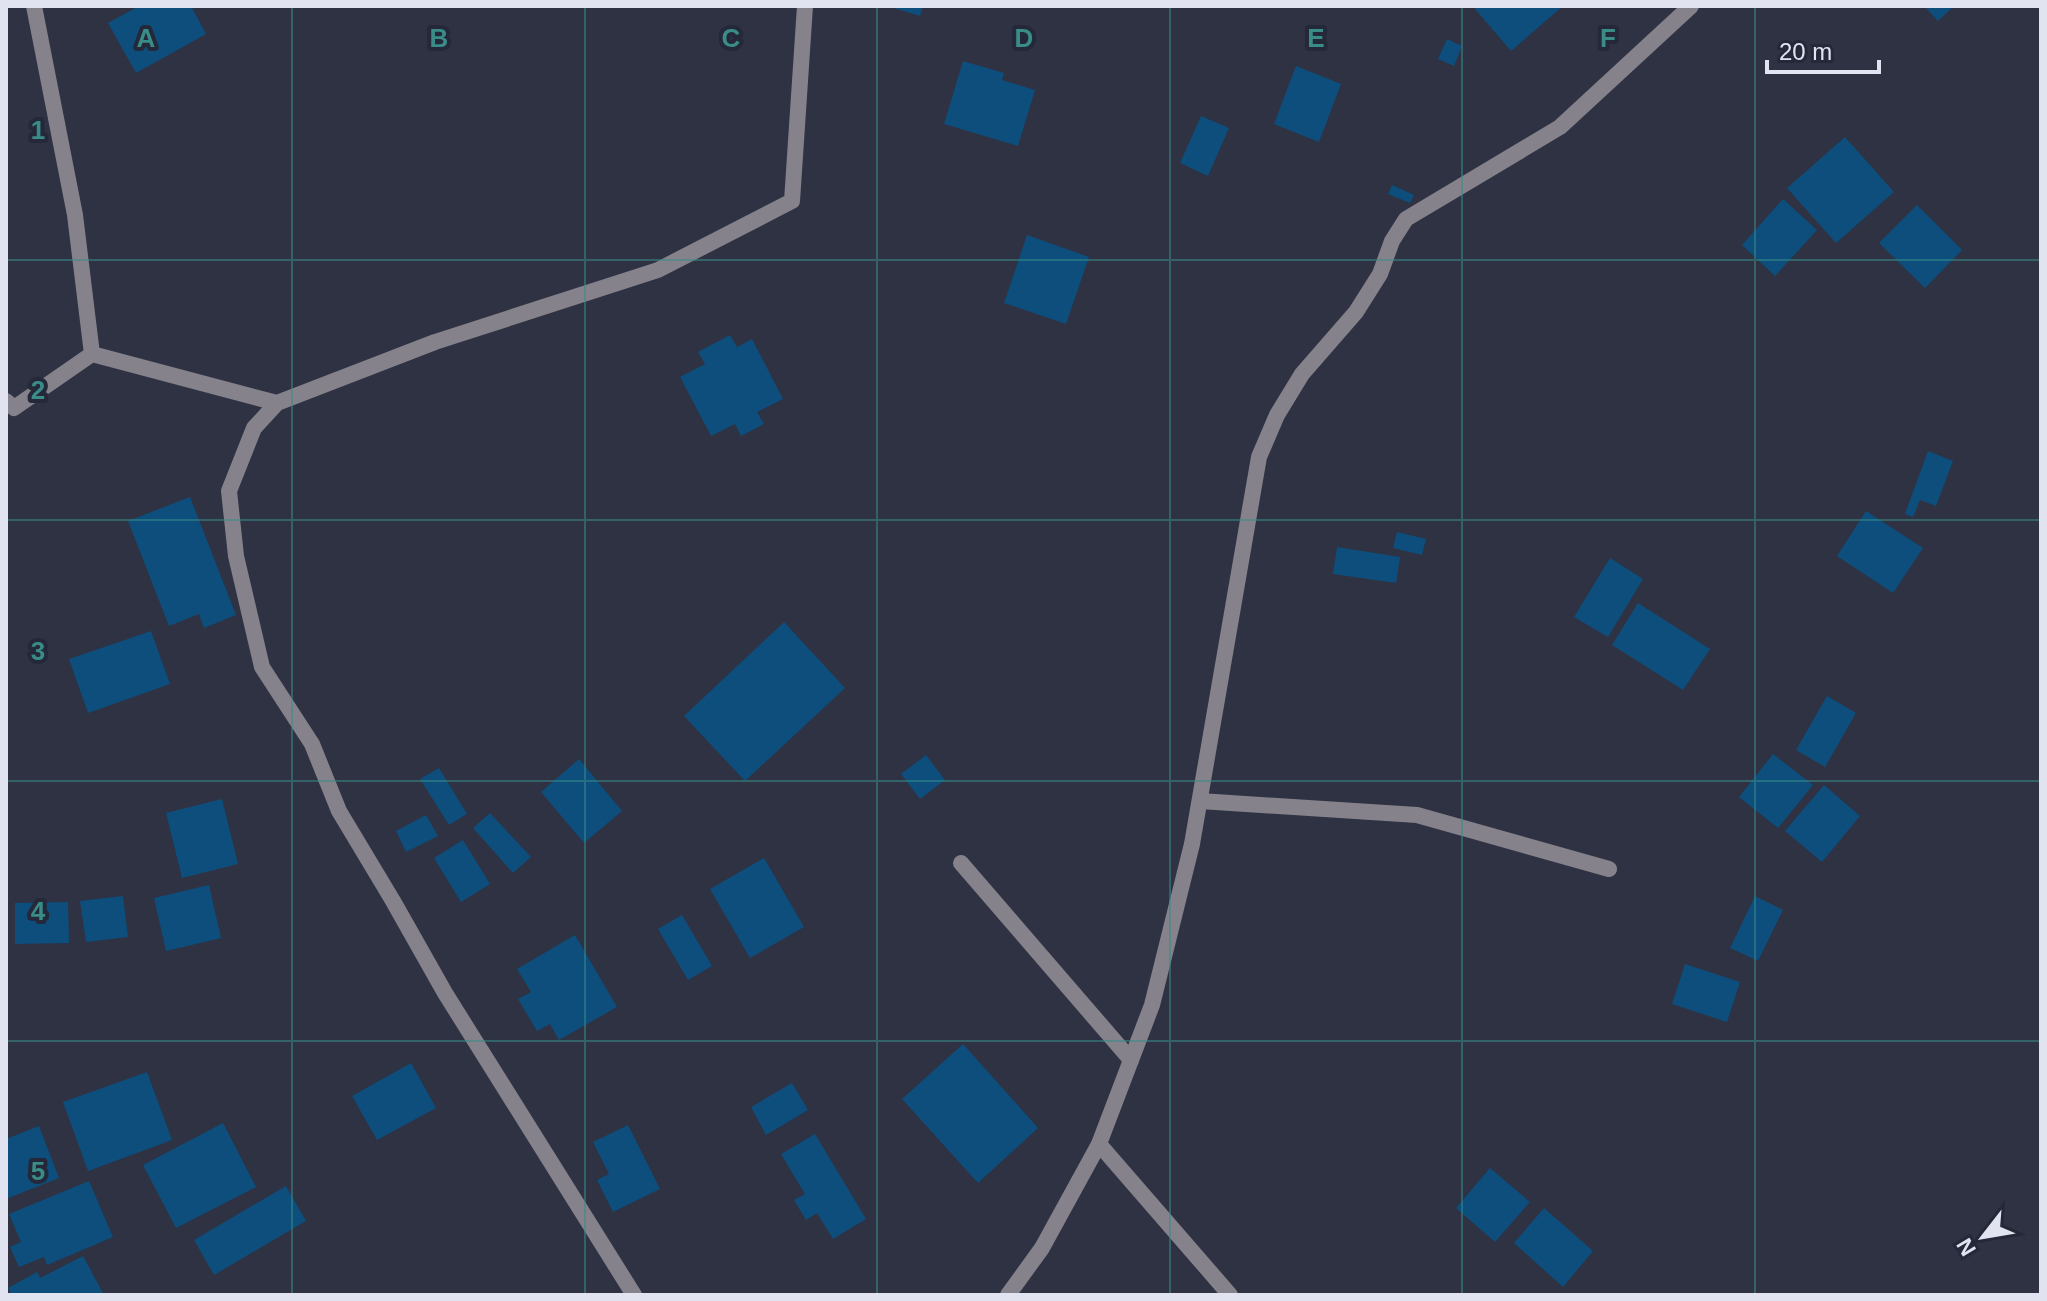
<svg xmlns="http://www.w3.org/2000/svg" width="2047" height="1301" font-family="Arial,sans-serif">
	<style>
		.building { fill: #0d4e7d }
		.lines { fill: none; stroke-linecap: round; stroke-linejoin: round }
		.minor { stroke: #85828b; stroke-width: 16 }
		.tertiary { stroke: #85828b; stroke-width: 16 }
		.grid { fill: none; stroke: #398c88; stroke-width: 2; stroke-opacity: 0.55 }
		.grid-label { font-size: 26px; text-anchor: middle; font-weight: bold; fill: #398c88; stroke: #242839; stroke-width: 8; stroke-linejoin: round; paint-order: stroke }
	</style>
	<rect width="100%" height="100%" fill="#2e3243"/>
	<path class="building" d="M139 6H191L206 34 136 73 108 23Z
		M887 6H923L920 16Z
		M1478 6H1563L1511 51 1475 9Z
		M1924 6H1954L1938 21Z
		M1447 39 1462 46 1454 66 1438 59Z
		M963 61 1004 73 1002 80 1035 90 1018 146 944 124Z
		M1296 66 1341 84 1319 142 1274 124Z
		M1201 116 1229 128 1208 176 1180 163Z
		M1845 137 1894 192 1836 243 1787 188Z
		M1392 185 1414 195 1410 203 1388 194Z
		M1783 199 1817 230 1775 276 1742 245Z
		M1917 205 1962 250 1925 288 1879 243Z
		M1027 235 1089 257 1066 324 1004 303Z
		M730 335 737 347 752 339 783 399 757 412 764 424 741 436 735 424 711 436 680 377 705 364 698 352Z
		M1928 451 1953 461 1936 506 1920 500 1913 517 1905 514Z
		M190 497 236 615 204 628 199 614 169 626 128 521Z
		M1866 511 1923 548 1893 593 1837 556Z
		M1397 532 1426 539 1422 555 1393 548Z
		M1337 547 1400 557 1396 583 1333 574Z
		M1610 558 1643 579 1608 637 1574 617Z
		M1638 603 1710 649 1683 690 1612 645Z
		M784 622 845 688 745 781 684 716Z
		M151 631 170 684 88 713 69 659Z
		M1827 696 1856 713 1825 767 1796 750Z
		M1773 754 1813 785 1778 828 1739 797Z
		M926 755 945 780 920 799 901 774Z
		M579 759 622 811 584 843 541 792Z
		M439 768 467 814 449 825 420 779Z
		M1824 785 1860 816 1822 862 1785 831Z
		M222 799 238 864 182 878 166 813Z
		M490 813 531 857 513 873 473 828Z
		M426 815 438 836 406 852 396 831Z
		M463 840 490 884 461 902 434 858Z
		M764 858 804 927 750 958 710 889Z
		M209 885 221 938 166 951 154 898Z
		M123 896 128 937 86 942 80 901Z
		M1755 896 1783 910 1758 961 1730 948Z
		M68 902 69 943 15 944V903Z
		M682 915 712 966 688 980 658 929Z
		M575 935 617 1007 559 1040 550 1024 537 1031 518 999 531 992 517 969Z
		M1685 964 1740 982 1727 1022 1672 1004Z
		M963 1044 1038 1128 978 1183 902 1099Z
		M411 1063 436 1108 377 1140 352 1096Z
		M147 1072 172 1140 88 1171 63 1102Z
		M792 1083 808 1110 766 1135 751 1107Z
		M223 1123 256 1187 176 1228 143 1165Z
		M628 1125 660 1189 613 1212 597 1180 609 1174 593 1142Z
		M39 1126 59 1178 6 1199V1139Z
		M815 1134 866 1219 833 1239 817 1213 806 1220 794 1200 805 1194 781 1154Z
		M1490 1168 1530 1202 1495 1242 1456 1208Z
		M89 1181 113 1237 47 1265 44 1257 19 1267 10 1247 21 1242 9 1214Z
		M286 1186 306 1221 214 1275 194 1240Z
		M1544 1208 1593 1251 1563 1287 1514 1243Z
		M83 1256 104 1295H12L8 1288 37 1272 40 1278Z"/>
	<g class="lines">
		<path class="minor" d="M34 6 75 215 92 354
			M6 401 14 408 92 354 277 403 435 342 658 270 792 201 805 6
			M277 403 254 428 229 491 236 556 262 667 312 744 339 811 393 901 445 993 634 1295
			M1200 801 1417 815 1609 869
			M961 863 1131 1060
			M1099 1144 1230 1295"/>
		<path class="tertiary" d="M1008 1295 1042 1248 1099 1144 1152 1005 1192 844 1259 457 1277 415 1302 374 1356 312 1380 274 1392 241 1406 219 1560 127 1691 6"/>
	</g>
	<path class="grid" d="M292 6V1295M585 6V1295M877 6V1295M1170 6V1295M1462 6V1295M1755 6V1295M6 260H2041M6 520H2041M6 781H2041M6 1041H2041"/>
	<g class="grid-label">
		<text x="146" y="47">A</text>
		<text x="439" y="47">B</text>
		<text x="731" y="47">C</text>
		<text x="1024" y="47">D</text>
		<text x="1316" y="47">E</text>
		<text x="1608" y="47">F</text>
		<text x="38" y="139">1</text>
		<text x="38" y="399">2</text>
		<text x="38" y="660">3</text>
		<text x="38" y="920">4</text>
		<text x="38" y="1180">5</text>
	</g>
	<rect width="2047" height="1301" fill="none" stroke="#e1e4f0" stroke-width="16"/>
	<g transform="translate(1983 1237) rotate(239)" stroke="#242839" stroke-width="6" paint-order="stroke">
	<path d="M0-6L14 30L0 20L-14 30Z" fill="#e1e4f0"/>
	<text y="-12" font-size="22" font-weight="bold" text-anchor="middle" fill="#e1e4f0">N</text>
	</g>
	<path d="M1767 60v12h112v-12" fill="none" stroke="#e1e4f0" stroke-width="4"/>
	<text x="1779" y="60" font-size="24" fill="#e1e4f0" stroke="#242839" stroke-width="6" paint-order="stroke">20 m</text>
</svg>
